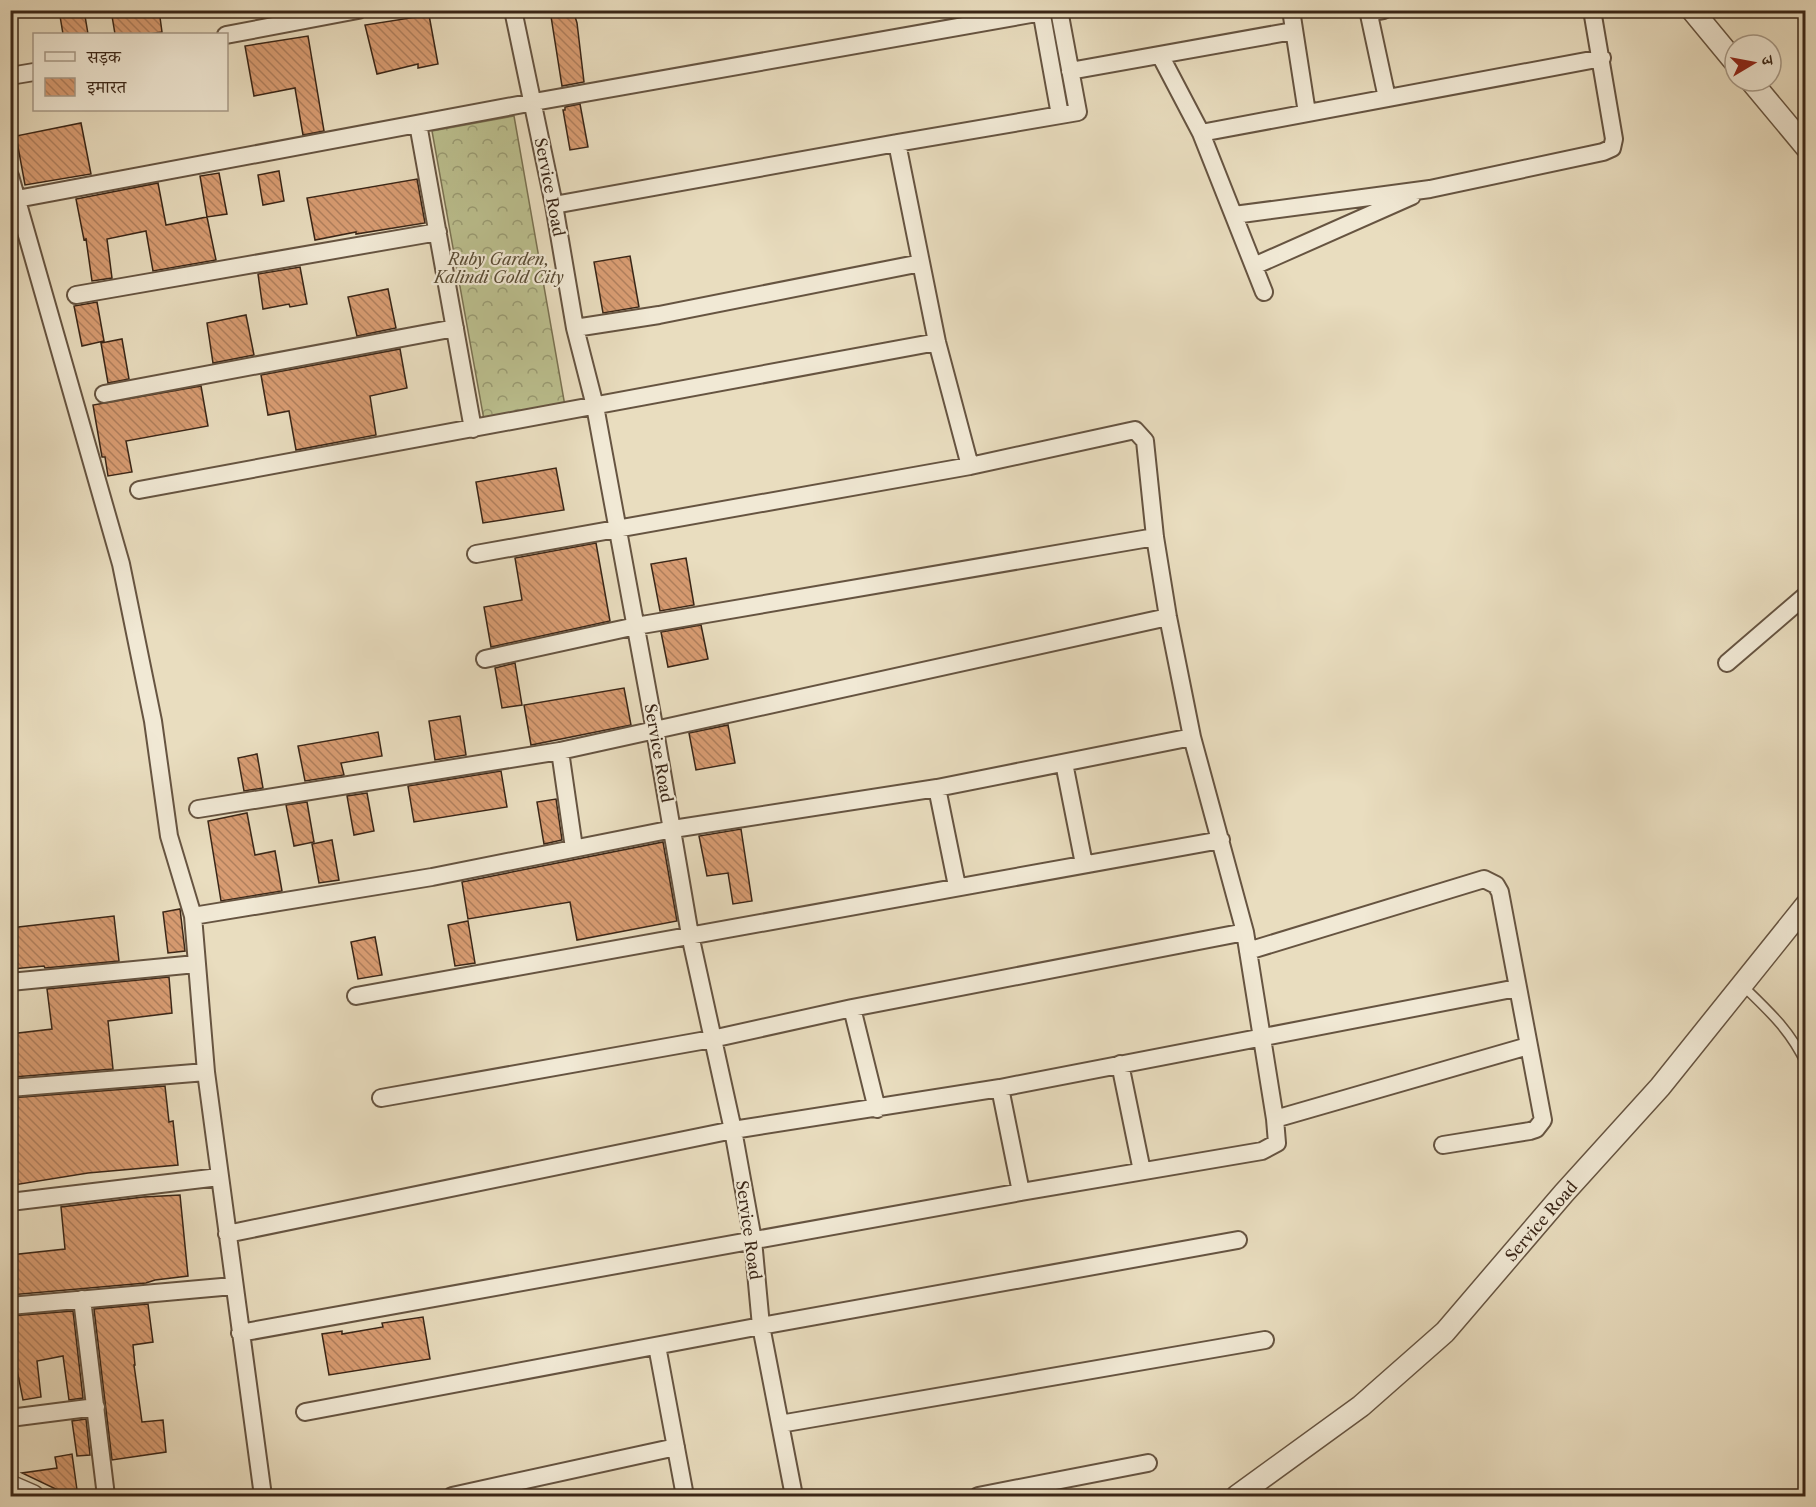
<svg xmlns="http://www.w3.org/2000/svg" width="1816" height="1507" font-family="'Libre Caslon Text','Noto Serif Devanagari',serif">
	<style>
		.forest { fill: url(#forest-crowns); stroke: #7a7252; stroke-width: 1.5 }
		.building { fill: url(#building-back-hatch); stroke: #3a2617; stroke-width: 1.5 }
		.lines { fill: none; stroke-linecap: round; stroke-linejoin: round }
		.service-casing { stroke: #665441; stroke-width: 11 }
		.minor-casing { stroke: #665441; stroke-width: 20 }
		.tertiary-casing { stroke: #665441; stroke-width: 24 }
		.service { stroke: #f1e9d5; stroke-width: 8 }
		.minor { stroke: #f1e9d5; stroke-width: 16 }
		.tertiary { stroke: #f1e9d5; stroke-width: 21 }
		.labels { text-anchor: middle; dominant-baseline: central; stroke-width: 4.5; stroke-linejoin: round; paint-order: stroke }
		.street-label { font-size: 16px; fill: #3a2617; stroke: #f1e9d5 }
		.park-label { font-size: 16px; font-style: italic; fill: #5a4c35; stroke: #f1e9d5 }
	</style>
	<defs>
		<pattern id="forest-crowns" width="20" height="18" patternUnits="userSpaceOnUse" patternTransform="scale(1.5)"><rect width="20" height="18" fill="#bbbf8e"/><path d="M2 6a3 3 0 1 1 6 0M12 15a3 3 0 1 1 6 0" fill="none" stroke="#999b73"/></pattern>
		<pattern id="building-back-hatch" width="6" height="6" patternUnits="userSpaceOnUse" patternTransform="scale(1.5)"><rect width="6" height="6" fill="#d89c72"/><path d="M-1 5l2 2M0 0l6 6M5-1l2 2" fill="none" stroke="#b07f5d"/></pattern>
	</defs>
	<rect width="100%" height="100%" fill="#e9ddbf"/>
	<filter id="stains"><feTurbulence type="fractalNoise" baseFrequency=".00333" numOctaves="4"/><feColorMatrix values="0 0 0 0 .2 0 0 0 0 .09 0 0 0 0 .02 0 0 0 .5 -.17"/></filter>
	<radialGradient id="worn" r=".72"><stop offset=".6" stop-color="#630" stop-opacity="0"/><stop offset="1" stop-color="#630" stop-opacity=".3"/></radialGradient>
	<path class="forest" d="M514 116 565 406 484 420 432 131Z"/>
	<path class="building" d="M59 10H84L88 34H63Z
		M111 10H159L162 32 149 34H115Z
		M550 10H573L577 23 584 82 562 86Z
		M429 15 438 64 418 68V64L377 74 365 25Z
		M308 36 324 131 303 135 295 88 254 96 245 46Z
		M580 104 588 147 570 150 563 110H565V107Z
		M81 123 91 174 25 185 16 136Z
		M279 171 284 201 263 205 258 175Z
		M219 173 227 214 207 217 200 176Z
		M417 179 425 223 356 234V232L315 240 307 198Z
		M158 183 166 225 207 217 216 260 153 271 146 231 107 239 112 278 92 281 86 239 84 240 76 199Z
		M630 256 639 307 603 313 594 262Z
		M300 267 307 304 290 307 289 304 263 309 258 274Z
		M388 289 396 328 357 336 348 297Z
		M97 302 104 341 82 346 74 306Z
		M246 315 254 355 213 363 207 323Z
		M122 339 129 379 108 383 101 343Z
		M400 349 407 388 370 396 376 435 296 450 289 411 268 415 261 375Z
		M201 386 208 426 126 441 132 472 108 476 105 457H102L93 405Z
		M556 468 564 510 483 523 476 482Z
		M596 543 610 621 491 647 484 607 522 600 515 558Z
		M686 558 694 605 660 611 651 564Z
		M701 625 708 659 668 667 661 632Z
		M515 663 522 705 502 708 495 668Z
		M624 688 631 725 531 745 524 705Z
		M460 716 466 755 435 760 429 721Z
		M728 725 735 763 696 770 689 733Z
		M378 732 382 756 341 763 344 775 305 781 298 746Z
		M257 754 263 788 244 791 238 758Z
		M501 771 507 807 414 822 408 786Z
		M367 793 374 831 354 835 347 796Z
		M556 799 562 840 544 844 537 802Z
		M307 802 314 842 294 846 286 805Z
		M247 813 255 855 275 851 282 891 221 901 208 821Z
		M741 829 752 901 733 904 728 873 707 876 699 836Z
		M332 840 339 880 319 883 312 844Z
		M663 842 677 921 577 940 570 902 468 919 462 882Z
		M180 909 185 951 168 953 163 912Z
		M114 916 119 961 45 968 44 966 12 969 10 967V928Z
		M468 921 475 963 455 966 448 925Z
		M375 937 382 975 358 979 351 942Z
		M169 977 172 1013 108 1021 113 1069 14 1077 10 1034 52 1029 47 989Z
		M165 1086 169 1122 173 1121 178 1165 88 1173 14 1185 10 1148V1098Z
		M180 1195 188 1276 155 1280 146 1283 10 1295V1255L65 1249 61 1207 143 1197Z
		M148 1304 153 1342 133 1345 135 1365H134L142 1422 163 1420 166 1452 112 1460 94 1309Z
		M73 1311 83 1398 69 1400 63 1356 37 1361 41 1397 23 1400 14 1355 10 1316Z
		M423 1317 430 1359 329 1375 322 1334 342 1331V1334L383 1327 382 1323Z
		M86 1419 90 1455 77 1456 72 1421Z
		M72 1454 78 1497H61L60 1491 22 1473 57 1468 55 1457Z"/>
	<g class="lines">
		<g class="service-casing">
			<path id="service" d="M1742 985C1769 1011 1790 1030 1806 1064"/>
		</g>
		<g class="minor-casing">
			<path id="minor" d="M513 10 554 205 575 328 595 406 655 731 690 935 733 1130 753 1240 761 1326 794 1496
				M1041 10 1060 115
				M1291 10 1307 113
				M1368 10 1387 98
				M1369 13 1384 10
				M226 35 358 10
				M1160 55 1201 133 1264 292
				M1070 71 1293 31
				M10 76 34 72
				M418 124 473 429
				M1201 133 1602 58
				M897 143 937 342 970 466
				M10 176 121 564 153 721 169 836 193 916 206 1072 263 1496
				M17 199 534 102 1042 12
				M554 205 897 143 1078 112 1059 10
				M1234 215 1430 189 1603 152 1612 148 1614 139 1592 10
				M1254 266 1412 196
				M76 295 438 232
				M575 328 659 315 921 263
				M104 394 455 328
				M139 490 937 342
				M485 659 636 626 1155 537
				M1727 663 1806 595
				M560 751 574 848
				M1064 763 1084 864
				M937 788 957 886
				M198 809 560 751 1168 617
				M193 916 432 877 673 829 937 788 1192 737
				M1248 951 1484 879 1496 885 1500 892 1543 1120 1536 1129 1530 1131 1443 1145
				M10 982 196 964
				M356 996 1221 840
				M852 1008 877 1109
				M1120 1064 1142 1171
				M10 1088 206 1072
				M1000 1088 1021 1192
				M381 1098 712 1039 852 1008 1245 932
				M1275 1119 1528 1046
				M10 1202 219 1177
				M227 1234 733 1130 1000 1088 1517 988
				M82 1299 106 1496
				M10 1306 233 1286
				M240 1333 1021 1192 1262 1151 1277 1143 1275 1119 1245 932 1192 737 1168 617 1155 537 1145 441 1135 430 970 466 476 554
				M657 1346 685 1496
				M305 1412 761 1326 1238 1240
				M10 1418 96 1407
				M780 1424 1265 1340
				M452 1496 676 1447
				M978 1496 1148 1463"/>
		</g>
		<g class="tertiary-casing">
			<path id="tertiary" d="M1692 10 1735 62
				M1751 81 1806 147
				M10 1486 33 1496
				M1237 1496 1361 1406 1445 1332 1564 1193 1660 1087 1806 905"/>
		</g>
		<use href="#service" class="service"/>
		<use href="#minor" class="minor"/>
		<use href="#tertiary" class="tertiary"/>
	</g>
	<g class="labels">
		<g class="street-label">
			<text transform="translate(550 187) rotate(79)">Service Road</text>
			<text transform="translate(659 753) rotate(80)">Service Road</text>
			<text transform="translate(1541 1221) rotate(-49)">Service Road</text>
			<text transform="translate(749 1230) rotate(82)">Service Road</text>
		</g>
		<g class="park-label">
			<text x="499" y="259">Ruby Garden,<tspan x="499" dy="18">Kalindi Gold City</tspan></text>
		</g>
	</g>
	<rect width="1816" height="1507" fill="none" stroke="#e9ddbf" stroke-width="36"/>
	<rect x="12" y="12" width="1792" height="1483" fill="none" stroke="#3a2617" stroke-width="3"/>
	<rect x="18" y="18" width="1780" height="1471" fill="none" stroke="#3a2617" stroke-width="1.5"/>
	<rect x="33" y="33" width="195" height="78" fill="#f1e9d5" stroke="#a89b89" stroke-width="1.5"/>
	<rect x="45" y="52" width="30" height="9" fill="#f1e9d5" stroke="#a89b89" stroke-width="1.5"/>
	<text x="87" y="63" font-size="18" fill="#3a2617">सड़क</text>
	<rect x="45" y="78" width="30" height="18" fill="url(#building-back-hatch)" stroke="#a89b89" stroke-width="1.5"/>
	<text x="87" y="93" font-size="18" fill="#3a2617">इमारत</text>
	<g transform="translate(1753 63) rotate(80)"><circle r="28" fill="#f1e9d5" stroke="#a89b89" stroke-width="1.5"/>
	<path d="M0-4.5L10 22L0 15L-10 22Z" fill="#8f2418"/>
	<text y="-9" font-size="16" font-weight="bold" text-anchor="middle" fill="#3a2617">उ</text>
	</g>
	<rect width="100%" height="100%" filter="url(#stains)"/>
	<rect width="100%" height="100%" fill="url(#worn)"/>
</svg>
